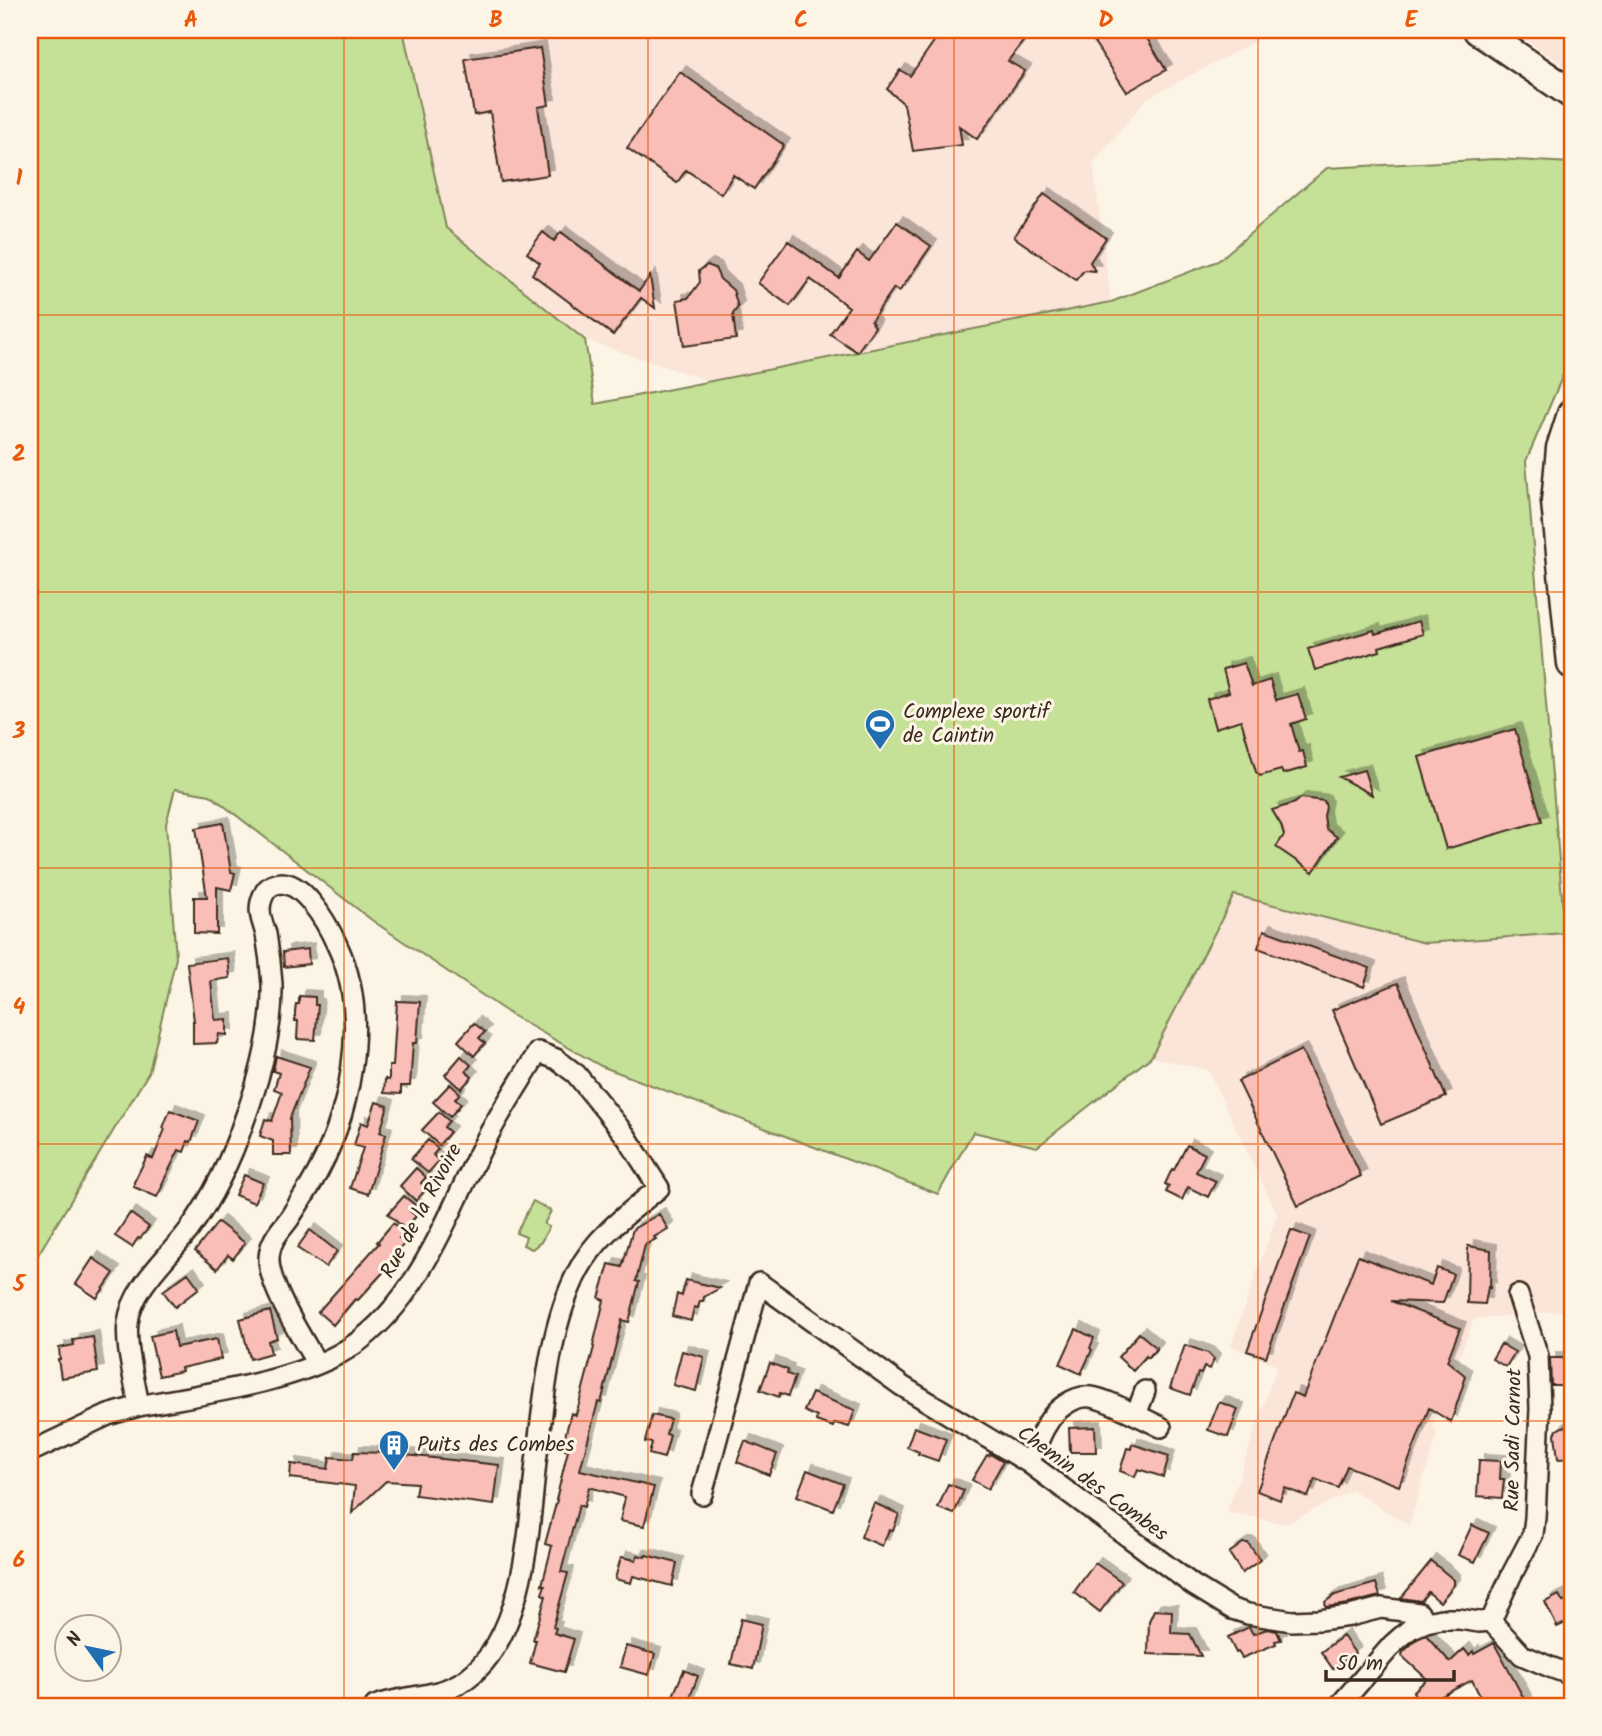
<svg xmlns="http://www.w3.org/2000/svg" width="1602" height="1736" font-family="Kalam,sans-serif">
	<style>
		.built { fill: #fbe4d8 }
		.green { fill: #c5e097; stroke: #80855a; stroke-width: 2 }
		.building { fill: #fabeb8; stroke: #3b2a1e; stroke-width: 2; filter: url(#shadow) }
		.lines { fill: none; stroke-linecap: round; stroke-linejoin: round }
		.minor-casing { stroke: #3b2a1e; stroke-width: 24 }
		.secondary-casing { stroke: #3b2a1e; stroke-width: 33 }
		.minor { stroke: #fcf5e5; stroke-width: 19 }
		.secondary { stroke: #fcf5e5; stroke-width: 28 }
		.grid { fill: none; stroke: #e8590c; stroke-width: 2; stroke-opacity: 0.55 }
		.labels { text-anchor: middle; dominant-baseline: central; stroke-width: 6; stroke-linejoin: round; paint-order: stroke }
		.poi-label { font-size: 21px; fill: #3b2a1e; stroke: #fcf5e5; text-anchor: start }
		.street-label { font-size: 21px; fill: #3b2a1e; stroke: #fcf5e5 }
		.neatline { fill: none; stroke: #e8590c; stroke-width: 2.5 }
		.grid-label { font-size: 23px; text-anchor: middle; font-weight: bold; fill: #e8590c }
	</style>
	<defs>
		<filter id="shadow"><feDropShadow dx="6" dy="-6" stdDeviation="0" flood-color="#0004"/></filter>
	</defs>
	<rect width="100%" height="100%" fill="#fcf5e5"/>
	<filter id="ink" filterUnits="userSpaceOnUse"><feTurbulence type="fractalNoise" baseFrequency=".0143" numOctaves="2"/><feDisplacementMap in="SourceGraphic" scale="14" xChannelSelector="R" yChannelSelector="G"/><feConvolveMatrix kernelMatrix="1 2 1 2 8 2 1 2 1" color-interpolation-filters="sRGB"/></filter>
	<g filter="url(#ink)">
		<path class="built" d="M403 30H1276L1146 99 1093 164 1111 302 709 381 585 340 446 228Z
			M1510 30H1572V73L1555 59Z
			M1234 895 1425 943 1572 933V1310L1474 1319 1433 1424 1437 1435 1409 1525 1352 1490 1286 1524 1227 1512 1277 1366 1231 1346 1277 1214 1208 1070 1151 1057Z"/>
		<path class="green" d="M30 30H403L446 228 585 340 595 404 1111 302 1218 261 1327 168 1496 159 1572 163V354L1526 461 1565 933 1425 943 1234 895 1151 1057 1037 1147 973 1132 938 1194 601 1066 513 1016 373 921 210 795 175 789 166 824 176 958 149 1072 30 1268Z
			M533 1201 551 1211 544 1224 549 1227 541 1242 532 1249 523 1245 526 1237 516 1233Z"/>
		<path class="building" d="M942 30H1032L1008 61 1025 71 977 139 959 126 962 145 913 151 904 104 887 89 900 70 910 76Z
			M1086 30H1142L1166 70 1127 92Z
			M540 48 549 105 538 107 548 175 501 182 490 112 474 115 465 59Z
			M680 72 784 145 754 189 733 175 721 194 686 170 677 183 627 148Z
			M1044 194 1106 238 1090 262 1095 271 1084 270 1076 280 1014 237Z
			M897 222 931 246 899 292 894 288 871 321 875 327 857 352 830 334 849 307 810 279 790 306 758 283 788 241 839 278 857 252 869 261Z
			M543 232 554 241 561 232 639 291 650 276 655 308 641 298 613 335 532 274 540 263 527 253Z
			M707 265 715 268 720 279 733 290 738 307 733 314 736 339 684 346 677 300 688 298 700 282 699 271Z
			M1419 621 1423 634 1379 647 1380 651 1315 670 1308 649 1374 630 1375 634Z
			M1244 663 1252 686 1270 680 1276 700 1298 694 1306 719 1291 724 1299 752 1303 751 1307 767 1283 774 1281 770 1260 776 1256 772 1241 720 1215 728 1207 699 1229 692 1223 669Z
			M1515 729 1542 821 1446 849 1419 757Z
			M1364 770 1372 795 1339 777Z
			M1301 798 1324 801 1326 807 1324 816 1326 829 1337 837 1313 872 1276 847 1284 835 1281 825 1272 810 1295 803Z
			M223 823 231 872 235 873 231 890 217 887V934L194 933V897H207L196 828Z
			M1264 930 1370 968 1364 987 1258 948Z
			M308 949 309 964 284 967 283 952Z
			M228 958 230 978 211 981 215 1020 227 1019V1035L219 1034 217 1043 193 1044V1021H194L187 963Z
			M1398 983 1446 1097 1381 1124 1332 1010Z
			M299 996 315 997V1005H318L315 1040 297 1039 298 1021H295V1012L296 1004H299Z
			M397 1001 420 1002 417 1043H413L410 1086H401V1094L384 1093 385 1079 389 1080V1066H393Z
			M474 1023 485 1032 479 1038 485 1043 474 1056 458 1041Z
			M1301 1050 1361 1176 1298 1206 1238 1081Z
			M276 1056 310 1067 290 1118 291 1155H273V1141L260 1136 265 1119 272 1121 282 1092 274 1089 279 1073 273 1071Z
			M461 1056 471 1065 466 1071 472 1077 461 1089 445 1075Z
			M450 1084 460 1093 455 1099 461 1104 450 1117 433 1102Z
			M376 1102 388 1106 380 1132 386 1134 368 1194 350 1188 363 1148 354 1145 361 1122 368 1125Z
			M170 1110 199 1121 191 1142 188 1141 184 1152 179 1150 162 1184 163 1185 157 1197 134 1187V1182L147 1156 153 1159 165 1129 163 1128Z
			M439 1112 449 1121 444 1127 450 1132 439 1145 422 1130Z
			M428 1140 438 1149 433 1155 439 1161 428 1173 411 1159Z
			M1187 1145 1205 1154 1196 1172 1216 1181 1208 1197 1188 1187 1182 1200 1166 1192 1169 1186 1165 1184 1172 1169 1174 1170Z
			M416 1168 426 1177 421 1183 427 1188 416 1201 400 1186Z
			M244 1175 263 1183 254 1203 235 1195Z
			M404 1196 415 1205 410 1211 416 1216 405 1229 388 1214Z
			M130 1213 149 1227 140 1239 138 1238 132 1247 115 1236Z
			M659 1214 668 1229 654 1237 656 1239 645 1245 636 1281 639 1282 629 1322 622 1320 601 1403 598 1402 580 1470 654 1487 644 1526 620 1521 625 1497 589 1487 584 1507 579 1505 561 1572 568 1573 553 1627 556 1628 554 1633 574 1639 564 1672 530 1663 536 1640H533L546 1596 542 1594 545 1585H542L552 1546 545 1544 557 1500H556L568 1450 562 1448 571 1413 576 1415 594 1347 593 1346 604 1300 599 1298 609 1264 622 1267 633 1229Z
			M218 1222 245 1243 233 1259 228 1255 217 1269 195 1251Z
			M393 1223 404 1232 399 1238 405 1243 386 1265 388 1267 358 1300 355 1299 333 1325 318 1312 379 1243 377 1242Z
			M310 1230 337 1251 326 1267 297 1248Z
			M1291 1230 1310 1237 1266 1357 1247 1351Z
			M1468 1246 1491 1250 1490 1288 1488 1287 1485 1304 1467 1303Z
			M1358 1256 1431 1285 1437 1268 1453 1274 1443 1303 1391 1301 1460 1328 1447 1361 1466 1376 1451 1422 1429 1408 1399 1486 1347 1466 1338 1488 1315 1479 1308 1497 1285 1488 1280 1500 1257 1491 1293 1393 1303 1397Z
			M93 1258 114 1273 97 1298 76 1284Z
			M188 1273 199 1288 175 1307 163 1291Z
			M686 1280 720 1288 704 1297 703 1301H700L698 1308 694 1307 691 1321 672 1316 677 1294 682 1296Z
			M270 1311 277 1338 268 1341 271 1353 250 1359 240 1319Z
			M1076 1329 1094 1338 1090 1348 1092 1350 1081 1374 1060 1364Z
			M173 1331 176 1347 217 1339 221 1359 181 1368 182 1371 159 1376 150 1336Z
			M1139 1333 1157 1348 1148 1358 1146 1356 1133 1371 1118 1357Z
			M93 1337 98 1372 61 1378 58 1359H60L59 1348 74 1345 73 1340Z
			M1501 1344 1515 1352 1506 1367 1492 1359Z
			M1185 1345 1208 1353 1214 1359 1210 1369 1204 1367 1201 1374 1198 1373 1190 1395 1170 1388Z
			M682 1351 704 1357 696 1391 673 1385Z
			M1550 1358H1564V1385H1551Z
			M770 1363 788 1370 787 1374 795 1377 788 1396 780 1393 779 1397 760 1390Z
			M812 1393 855 1410 849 1427 835 1423 833 1427 816 1421 817 1417 804 1411Z
			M1219 1402 1238 1409 1228 1437 1208 1430Z
			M652 1415 670 1419 666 1434 670 1435 664 1458 649 1454 652 1443 645 1442Z
			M1570 1426 1572 1433V1458L1558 1459 1555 1434 1557 1430 1562 1427Z
			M914 1427 946 1439 938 1461 918 1454 919 1452 907 1447Z
			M1095 1427 1096 1452H1070L1069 1428Z
			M745 1441 777 1454 769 1475 737 1462Z
			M1132 1444 1169 1456 1163 1477 1138 1469 1135 1477 1120 1471 1127 1448 1131 1449Z
			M354 1452 386 1453 499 1465 494 1505 415 1495 417 1483 386 1481 352 1513 355 1486 290 1478 291 1464 328 1469 330 1457 353 1459Z
			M990 1454 1003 1462 988 1489 972 1480 987 1455 989 1456Z
			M1479 1460 1501 1461 1500 1479H1504L1502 1498 1477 1496Z
			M807 1470 843 1484 833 1510 797 1496Z
			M948 1484 964 1490 954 1514 938 1508Z
			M874 1503 899 1514 893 1531 889 1530 882 1546 861 1537Z
			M1472 1525 1489 1533 1475 1562 1458 1555Z
			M1243 1543H1248L1260 1560 1242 1573 1229 1553Z
			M638 1555 645 1557 646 1555 677 1563 672 1586 633 1576 631 1583 615 1579 621 1557 636 1560Z
			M1431 1561 1454 1580V1585L1440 1602 1428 1592 1421 1601 1401 1598Z
			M1095 1563 1122 1582 1100 1612 1074 1592Z
			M1376 1583 1380 1596 1348 1604 1326 1607 1325 1602 1335 1595Z
			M1559 1595 1563 1602 1572 1600V1620L1557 1627 1545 1602Z
			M1154 1610 1172 1611 1171 1633 1190 1634 1201 1656 1148 1654 1149 1621Z
			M741 1619 762 1624 753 1669 731 1664Z
			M1249 1627 1253 1634 1267 1629 1277 1631 1281 1640 1275 1641 1276 1644 1242 1658 1238 1652 1236 1653 1228 1637Z
			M1426 1635 1450 1662 1464 1649 1469 1655 1473 1651 1474 1654 1494 1643 1528 1706H1485L1472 1680 1423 1706 1413 1692 1427 1679 1402 1656 1403 1652 1417 1639Z
			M1343 1636 1355 1653 1333 1669 1321 1652Z
			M626 1646 655 1654 649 1675 620 1667Z
			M684 1670 698 1676 687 1705 672 1698Z"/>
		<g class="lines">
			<g class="minor-casing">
				<path id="minor" d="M317 1364C303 1339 268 1286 269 1258 269 1254 271 1245 273 1242 276 1234 284 1226 289 1219 296 1208 303 1197 310 1186 350 1119 372 1018 337 945 328 925 300 873 273 885 266 888 263 894 261 902 258 914 263 923 266 934 269 951 271 968 272 984 273 1030 260 1078 244 1121 231 1159 213 1197 189 1230 168 1258 132 1287 128 1323 125 1346 135 1381 139 1406 201 1394 284 1384 339 1354 419 1310 448 1209 489 1134 504 1106 522 1079 538 1052L556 1059 576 1074 626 1136 659 1188C630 1212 596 1236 578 1271 549 1327 544 1400 536 1462 529 1528 525 1637 466 1679 440 1698 405 1695 375 1706
					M1136 1415 1145 1391
					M30 1452 108 1415 139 1406
					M1029 1463C1035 1451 1039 1436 1047 1424 1055 1410 1073 1395 1091 1397 1108 1399 1143 1419 1161 1427
					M702 1494 759 1283 902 1386 1029 1463 1193 1585 1232 1609 1248 1614 1292 1621 1319 1620 1350 1616 1381 1608 1419 1613 1426 1622
					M1491 1621 1511 1576 1533 1534 1535 1518 1540 1409 1538 1356 1518 1295
					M1339 1706 1393 1644 1410 1629 1426 1622 1441 1619H1459L1479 1622 1491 1621 1522 1655 1550 1667 1572 1675"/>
			</g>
			<g class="secondary-casing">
				<path id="secondary" d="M1478 30 1572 94
					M1572 414 1561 448 1556 502 1572 664"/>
			</g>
			<use href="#minor" class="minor"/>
			<use href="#secondary" class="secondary"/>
		</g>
	</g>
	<path class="grid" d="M344 30V1706M648 30V1706M954 30V1706M1258 30V1706M30 315H1572M30 592H1572M30 868H1572M30 1144H1572M30 1421H1572"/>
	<defs>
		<g id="stadium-pin" transform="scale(1.575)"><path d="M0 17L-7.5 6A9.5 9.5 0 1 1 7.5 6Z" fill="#1f6fb2" stroke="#fcf5e5"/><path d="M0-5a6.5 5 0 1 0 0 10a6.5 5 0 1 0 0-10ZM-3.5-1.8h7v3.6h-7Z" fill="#fff"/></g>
		<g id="building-pin" transform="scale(1.575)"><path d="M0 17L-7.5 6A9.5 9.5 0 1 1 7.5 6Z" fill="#1f6fb2" stroke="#fcf5e5"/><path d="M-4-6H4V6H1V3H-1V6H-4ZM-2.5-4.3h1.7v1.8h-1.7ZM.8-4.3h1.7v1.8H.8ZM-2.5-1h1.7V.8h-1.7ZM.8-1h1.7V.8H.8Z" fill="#fff"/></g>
	</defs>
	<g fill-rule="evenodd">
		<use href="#stadium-pin" x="880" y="724"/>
		<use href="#building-pin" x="394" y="1445"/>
	</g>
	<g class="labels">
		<g class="poi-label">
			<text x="903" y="712">Complexe sportif<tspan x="903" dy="24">de Caintin</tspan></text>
			<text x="417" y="1445">Puits des Combes</text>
		</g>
		<g class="street-label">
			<text transform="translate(422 1211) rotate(-62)">Rue de la Rivoire</text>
			<text transform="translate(1514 1440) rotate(-89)">Rue Sadi Carnot</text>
			<text transform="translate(1092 1484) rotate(36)">Chemin des Combes</text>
		</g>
	</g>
	<rect width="1602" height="1736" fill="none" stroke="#fcf5e5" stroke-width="77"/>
	<g transform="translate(88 1648) rotate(303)"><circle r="33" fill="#fcf5e5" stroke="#afa495" stroke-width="2"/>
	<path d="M0-5L12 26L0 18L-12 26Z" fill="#1f6fb2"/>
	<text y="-10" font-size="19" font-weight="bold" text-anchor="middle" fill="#3b2a1e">N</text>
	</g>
	<path d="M1326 1670v10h128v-10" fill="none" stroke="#3b2a1e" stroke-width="3.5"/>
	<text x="1336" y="1670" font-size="21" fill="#3b2a1e" stroke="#fcf5e5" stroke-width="5" paint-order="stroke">50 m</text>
	<rect x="38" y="38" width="1526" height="1660" class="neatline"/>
	<g class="grid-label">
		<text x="191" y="27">A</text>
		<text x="496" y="27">B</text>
		<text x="801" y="27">C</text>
		<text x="1106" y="27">D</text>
		<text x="1411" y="27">E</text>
		<text x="19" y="185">1</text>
		<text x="19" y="461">2</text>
		<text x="19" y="738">3</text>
		<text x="19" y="1014">4</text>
		<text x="19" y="1291">5</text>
		<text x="19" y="1567">6</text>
	</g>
</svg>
